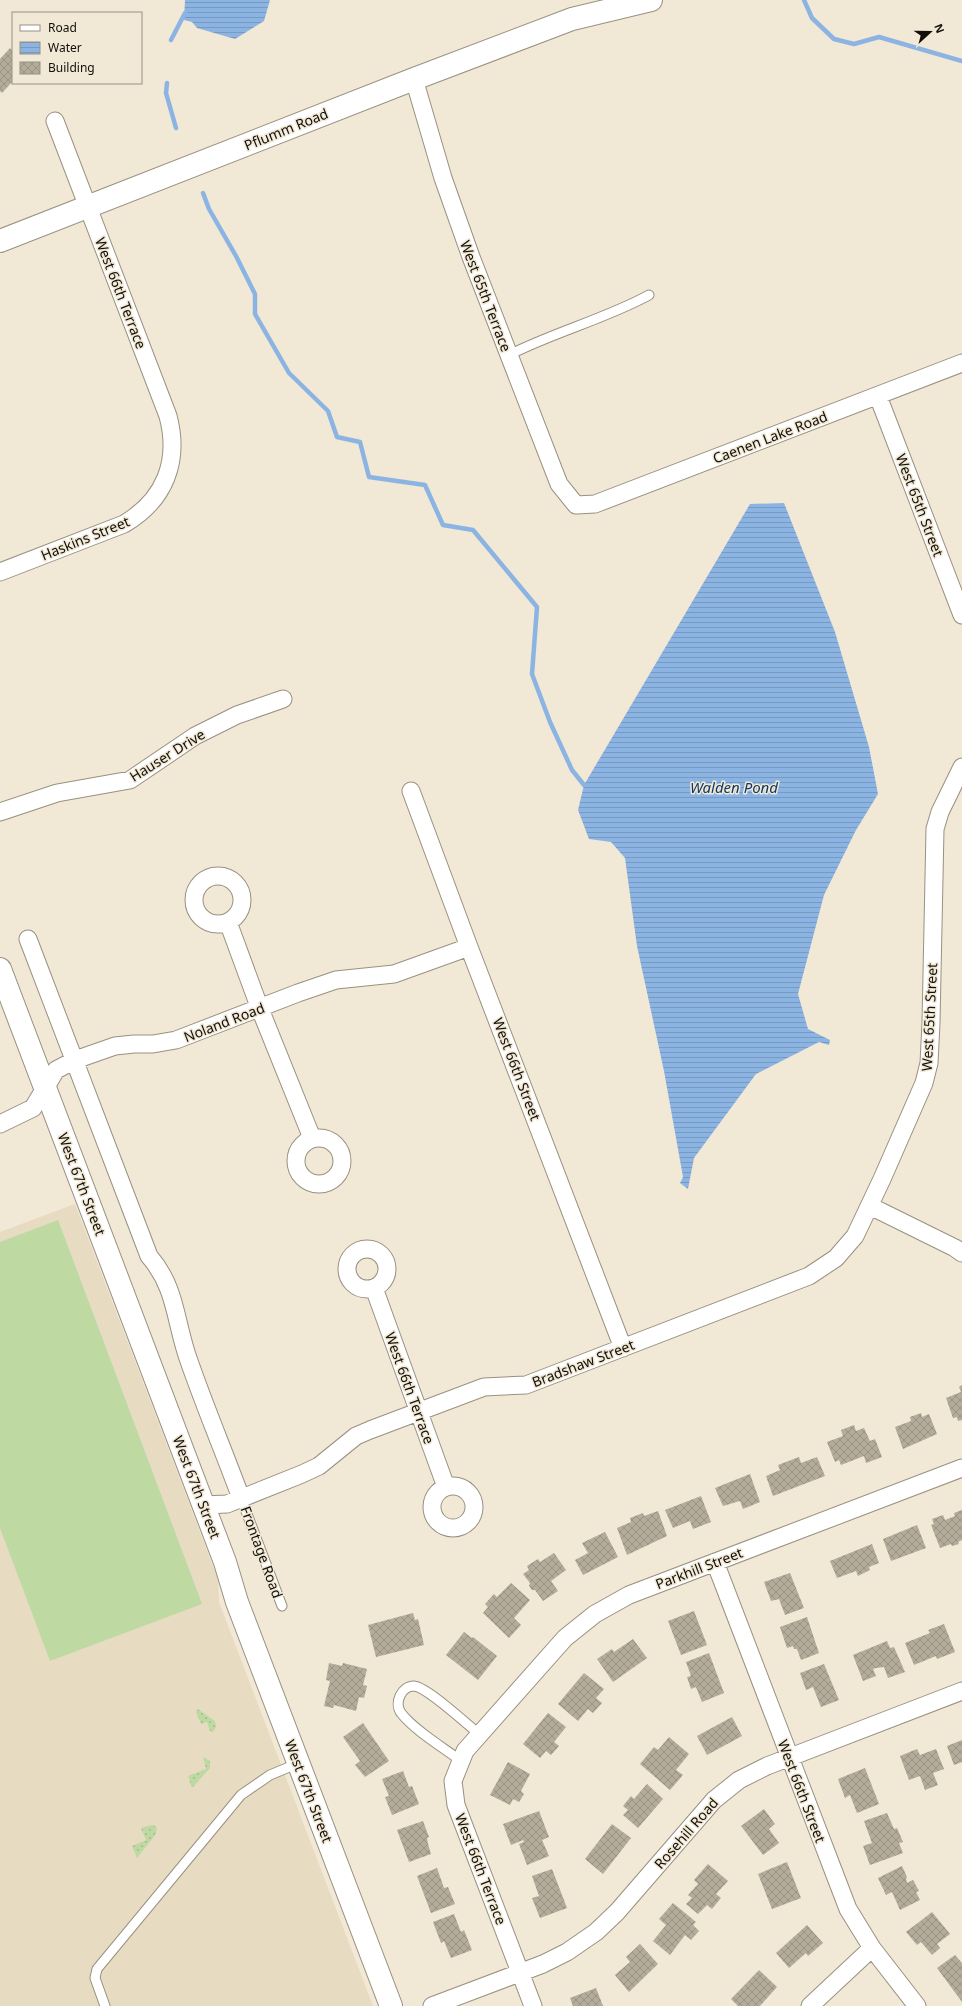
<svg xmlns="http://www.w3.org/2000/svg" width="962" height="2006" font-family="'Noto Sans',sans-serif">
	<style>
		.built { fill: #e7dbc2 }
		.green { fill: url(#green-dots) }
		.pitch { fill: #bedaa2 }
		.water { fill: url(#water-rules) }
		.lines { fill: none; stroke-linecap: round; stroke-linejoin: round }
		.stream { stroke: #8cb4e3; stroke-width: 4.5 }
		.building { fill: url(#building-cross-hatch) }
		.lane-casing { stroke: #999180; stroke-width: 11 }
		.street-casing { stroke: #999180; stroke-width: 19 }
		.secondary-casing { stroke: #999180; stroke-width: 24 }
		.lane { stroke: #fff; stroke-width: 9 }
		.street { stroke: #fff; stroke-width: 17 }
		.secondary { stroke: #fff; stroke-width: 22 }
		.labels { text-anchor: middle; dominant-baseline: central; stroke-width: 3; stroke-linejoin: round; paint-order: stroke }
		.street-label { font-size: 14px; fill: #120f09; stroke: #f1e8d6 }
		.water-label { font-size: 15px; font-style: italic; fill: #0e3864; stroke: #f1e8d6 }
	</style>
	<defs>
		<pattern id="green-dots" width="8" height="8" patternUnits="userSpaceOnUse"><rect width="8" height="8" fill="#bedaa2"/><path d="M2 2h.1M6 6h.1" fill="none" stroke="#a2ba8a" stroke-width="1.8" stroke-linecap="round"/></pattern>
		<pattern id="water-rules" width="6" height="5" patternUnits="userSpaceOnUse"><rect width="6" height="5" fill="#8cb4e3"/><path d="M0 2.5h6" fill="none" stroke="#789ac1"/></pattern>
		<pattern id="building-cross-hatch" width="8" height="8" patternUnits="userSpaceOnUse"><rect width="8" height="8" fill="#b4ac9a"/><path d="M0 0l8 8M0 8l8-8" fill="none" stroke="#9a9383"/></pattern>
	</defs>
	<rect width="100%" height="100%" fill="#f1e8d6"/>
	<path class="built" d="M75 1204 218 1579 219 1602 373 2006H0V1232Z"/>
	<path class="green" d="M198 1709 215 1721 216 1727 213 1732 210 1731 207 1722 201 1724 196 1712Z
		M203 1757 210 1761V1768L192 1788 188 1776 206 1769Z
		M152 1825 157 1827 156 1834 137 1858 132 1846 146 1840 141 1828Z"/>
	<path class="pitch" d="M58 1220 202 1604 50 1661 0 1528V1242Z"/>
	<path class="water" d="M185 0H270L264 21 235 39 197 28 192 22 184 20Z
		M784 503 835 632 869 747 878 794 856 830 824 895 798 994 808 1029 830 1040 829 1045 819 1042 756 1074 694 1158 688 1189 680 1183 683 1177 664 1071 637 946 625 858 611 842 589 839 578 810 584 785 750 504Z"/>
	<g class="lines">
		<path class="stream" d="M804 0 812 18 834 39 854 44 879 37 962 61
			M171 40 185 13
			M167 83 166 93 176 128
			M203 193 209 209 236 256 255 294V314L289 373 328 411 337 437 360 442 369 477 425 485 443 525 473 530 537 607 532 674 550 722 572 770 584 785"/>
	</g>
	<path class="building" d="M10 48 13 51V81L2 93 0 91V59Z
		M962 1385V1420L958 1421 957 1417 953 1418 946 1398 961 1392 959 1387Z
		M921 1413 922 1417 929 1414 937 1434 903 1449 895 1427 911 1421 910 1417Z
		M854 1425 856 1431 864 1428 870 1441 875 1439 882 1457 866 1463 864 1456 841 1465 839 1460 835 1462 827 1442 843 1436 841 1430Z
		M799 1457 801 1463 817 1457 825 1476 773 1496 766 1476 780 1470 778 1465Z
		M750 1474 760 1502 743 1509 740 1501 723 1506 715 1488Z
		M701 1496 711 1522 693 1529 690 1521 673 1528 665 1510Z
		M962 1510V1540L958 1542 959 1544 952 1546 951 1544 940 1548 931 1525 934 1524 932 1519 943 1515 945 1520 955 1516 954 1513Z
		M658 1511 667 1536 627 1555 617 1528 631 1522 630 1518 643 1513 644 1516Z
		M917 1525 926 1548 891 1561 883 1539Z
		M605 1532 618 1557 583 1575 575 1560 588 1553 582 1543Z
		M872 1544 879 1563 869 1567 870 1570 858 1576 856 1571 837 1578 830 1561Z
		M554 1553 566 1570 551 1581 558 1591 543 1601 535 1590H532L529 1586 530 1583 523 1574 529 1570 527 1566 538 1559 540 1562Z
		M790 1573 804 1608 785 1615 779 1599 771 1601 764 1582Z
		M511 1583 530 1600 514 1618 521 1625 509 1638 483 1613 488 1607 485 1604 494 1594 497 1597Z
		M694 1611 707 1645 681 1655 668 1621Z
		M413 1613 415 1620 418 1619 424 1645 376 1657 368 1625Z
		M807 1617 819 1653 801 1660 797 1649H794L793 1646 787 1648 780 1627Z
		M944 1624 955 1652 937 1659 936 1656 914 1665 905 1643 930 1633 928 1630Z
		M464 1632 472 1638 473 1637 497 1656 478 1680 446 1655Z
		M633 1639 647 1658 613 1682 597 1659 612 1649 614 1652Z
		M887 1641 890 1648 894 1647 905 1672 888 1678 884 1667 876 1668 873 1669 876 1676 863 1681 853 1655Z
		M709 1653 724 1693 702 1702 696 1687 691 1689 687 1677 691 1676 686 1662Z
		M329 1663 342 1666 343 1663 367 1669 363 1685 367 1686 364 1698 359 1697 356 1711 334 1705 333 1708 324 1706 330 1681 326 1680Z
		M824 1664 839 1700 821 1707 813 1687 806 1690 800 1673Z
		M584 1673 604 1689 596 1698 602 1703 593 1713 588 1709 578 1721 558 1704Z
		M548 1713 566 1727 554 1742 559 1746 551 1755 546 1751 540 1758 523 1744Z
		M732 1717 742 1736 707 1755 697 1736Z
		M363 1723 389 1761 365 1777 355 1765 360 1761 343 1737Z
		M669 1737 689 1754 676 1770 683 1775 670 1790 640 1764 654 1747 658 1750Z
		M962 1740V1762L954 1765 947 1746Z
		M917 1749 920 1755 936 1749 944 1769 933 1773 938 1785 925 1790 920 1776 909 1780 900 1756Z
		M508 1762 530 1774 521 1791 524 1794 519 1802 513 1799 510 1805 490 1795Z
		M865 1768 879 1804 857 1813 850 1795 845 1798 838 1779Z
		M403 1771 409 1787 412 1786 419 1804 392 1815 385 1797 389 1796 382 1779Z
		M647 1784 663 1799 638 1828 623 1815 628 1810 623 1806 631 1796 634 1799Z
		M764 1809 775 1824 769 1829 779 1843 763 1855 741 1826Z
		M539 1811 549 1837 542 1840 549 1856 527 1865 519 1844 524 1842 523 1840 511 1845 503 1824Z
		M887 1813 894 1829 897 1828 903 1842 899 1843 903 1853 870 1865 863 1846 872 1843 864 1821Z
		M423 1821 429 1837 427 1838 428 1844 431 1854 409 1862 397 1830Z
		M612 1824 631 1838 603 1874 585 1859Z
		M787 1862 801 1898 772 1909 758 1874Z
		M708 1864 728 1881 716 1894 721 1898 712 1909 707 1905 698 1914 686 1904 692 1898 688 1895 698 1884 694 1880Z
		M902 1866 907 1877 906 1878 907 1883 913 1880 919 1891 916 1892 920 1900 900 1910 892 1892 886 1895 878 1878Z
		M437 1868 444 1888 448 1887 455 1904 431 1913 417 1876Z
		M552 1869 567 1908 540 1918 532 1898 539 1896 532 1876Z
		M673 1903 696 1922 693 1925 699 1931 691 1940 685 1935 670 1955 653 1941 666 1925 659 1919Z
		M932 1912 950 1934 937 1944 940 1948 932 1955 921 1942 917 1945 906 1932Z
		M454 1914 461 1932 464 1930 472 1950 451 1958 444 1941 441 1943 433 1922Z
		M807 1925 823 1943 808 1956 806 1953 789 1968 776 1953Z
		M640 1944 658 1964 629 1992 615 1975 630 1962 626 1957Z
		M955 1955 962 1963V2002L937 1968Z
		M759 1970 777 1987 760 2006H738L731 1999Z
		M596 1988 603 2006H573L570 1998Z"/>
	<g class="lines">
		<g class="lane-casing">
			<path id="lane" d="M509 355C554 332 605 319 649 295
				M241 1498 282 1606
				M461 1761C444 1748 414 1730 401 1713 394 1703 401 1686 414 1686 427 1687 468 1725 480 1735
				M105 2006 95 1978 97 1969 241 1795 270 1775 299 1763"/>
		</g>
		<g class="street-casing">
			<path id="street" d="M414 79 443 178 471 257 559 484 576 505 595 504 962 363
				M878 396 962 615
				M0 572 124 524C165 500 180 461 168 416L55 121
				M411 791 469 947 623 1348
				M0 812 57 793 130 780 195 736 237 715 283 699
				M194 900a24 24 0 1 1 48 0a24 24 0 1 1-48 0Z
				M228 922 260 1009 312 1138
				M28 939 149 1256C177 1288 175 1323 189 1361 205 1407 224 1452 241 1498
				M0 1124 33 1108 56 1070 75 1060 115 1046 134 1044H153L176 1040 298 993 336 980 394 974 469 947
				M296 1161a23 23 0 1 1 46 0a23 23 0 1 1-46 0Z
				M870 1206 955 1248 962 1253
				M347 1269a20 20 0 1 1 40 0a20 20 0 1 1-40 0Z
				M374 1288 446 1487
				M432 1507a21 21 0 1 1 42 0a21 21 0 1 1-42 0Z
				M204 1505 227 1504 302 1474 319 1466 356 1436 370 1430 484 1387 526 1385 809 1276 836 1258 855 1236 882 1179 924 1083 929 1063 931 1023 935 829 940 812 962 767
				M715 1562 848 1909 872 1948 917 2006
				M432 2006 543 1964 567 1952 596 1932 617 1912 714 1800 739 1780 767 1766 962 1691
				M533 2006 456 1805 453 1781 465 1751 565 1638 595 1614 629 1595 962 1468
				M810 2006 872 1948"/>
		</g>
		<g class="secondary-casing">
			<path id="secondary" d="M0 241 414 79 572 19 651 0
				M0 969 225 1562 237 1602 391 2006"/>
		</g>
		<use href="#lane" class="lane"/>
		<use href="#street" class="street"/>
		<use href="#secondary" class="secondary"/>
	</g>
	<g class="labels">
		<g class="street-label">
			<text transform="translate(286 129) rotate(-22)">Pflumm Road</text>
			<text transform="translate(121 293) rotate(69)">West 66th Terrace</text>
			<text transform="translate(486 296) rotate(69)">West 65th Terrace</text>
			<text transform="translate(770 437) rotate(-21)">Caenen Lake Road</text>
			<text transform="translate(920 505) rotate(69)">West 65th Street</text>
			<text transform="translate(85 538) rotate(-22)">Haskins Street</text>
			<text transform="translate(167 755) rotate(-32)">Hauser Drive</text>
			<text transform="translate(929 1017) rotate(-87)">West 65th Street</text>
			<text transform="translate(224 1022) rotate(-21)">Noland Road</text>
			<text transform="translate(517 1069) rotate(69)">West 66th Street</text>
			<text transform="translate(82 1184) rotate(69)">West 67th Street</text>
			<text transform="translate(583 1363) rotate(-21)">Bradshaw Street</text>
			<text transform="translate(410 1388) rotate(70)">West 66th Terrace</text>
			<text transform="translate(197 1487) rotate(69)">West 67th Street</text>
			<text transform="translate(262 1552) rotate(70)">Frontage Road</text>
			<text transform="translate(699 1568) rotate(-21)">Parkhill Street</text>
			<text transform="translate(309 1791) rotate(69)">West 67th Street</text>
			<text transform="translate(802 1791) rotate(69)">West 66th Street</text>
			<text transform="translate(686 1833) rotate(-49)">Rosehill Road</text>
			<text transform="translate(481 1869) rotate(69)">West 66th Terrace</text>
		</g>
		<g class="water-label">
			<text x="734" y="787">Walden Pond</text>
		</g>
	</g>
	<rect x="12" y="12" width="130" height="72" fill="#f1e8d6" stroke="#989184"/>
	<rect x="20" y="25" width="20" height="6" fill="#ffffff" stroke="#989184"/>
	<text x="48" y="32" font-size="12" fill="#120f09">Road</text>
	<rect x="20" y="42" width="20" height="12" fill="url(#water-rules)" stroke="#989184"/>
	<text x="48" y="52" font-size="12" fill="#120f09">Water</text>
	<rect x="20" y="62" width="20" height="12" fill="url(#building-cross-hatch)" stroke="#989184"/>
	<text x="48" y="72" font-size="12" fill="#120f09">Building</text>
	<g transform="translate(930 32) rotate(69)" stroke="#f1e8d6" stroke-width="3" paint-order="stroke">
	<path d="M0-3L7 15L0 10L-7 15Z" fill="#120f09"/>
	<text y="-6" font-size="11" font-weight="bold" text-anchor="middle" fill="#120f09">N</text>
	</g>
</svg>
